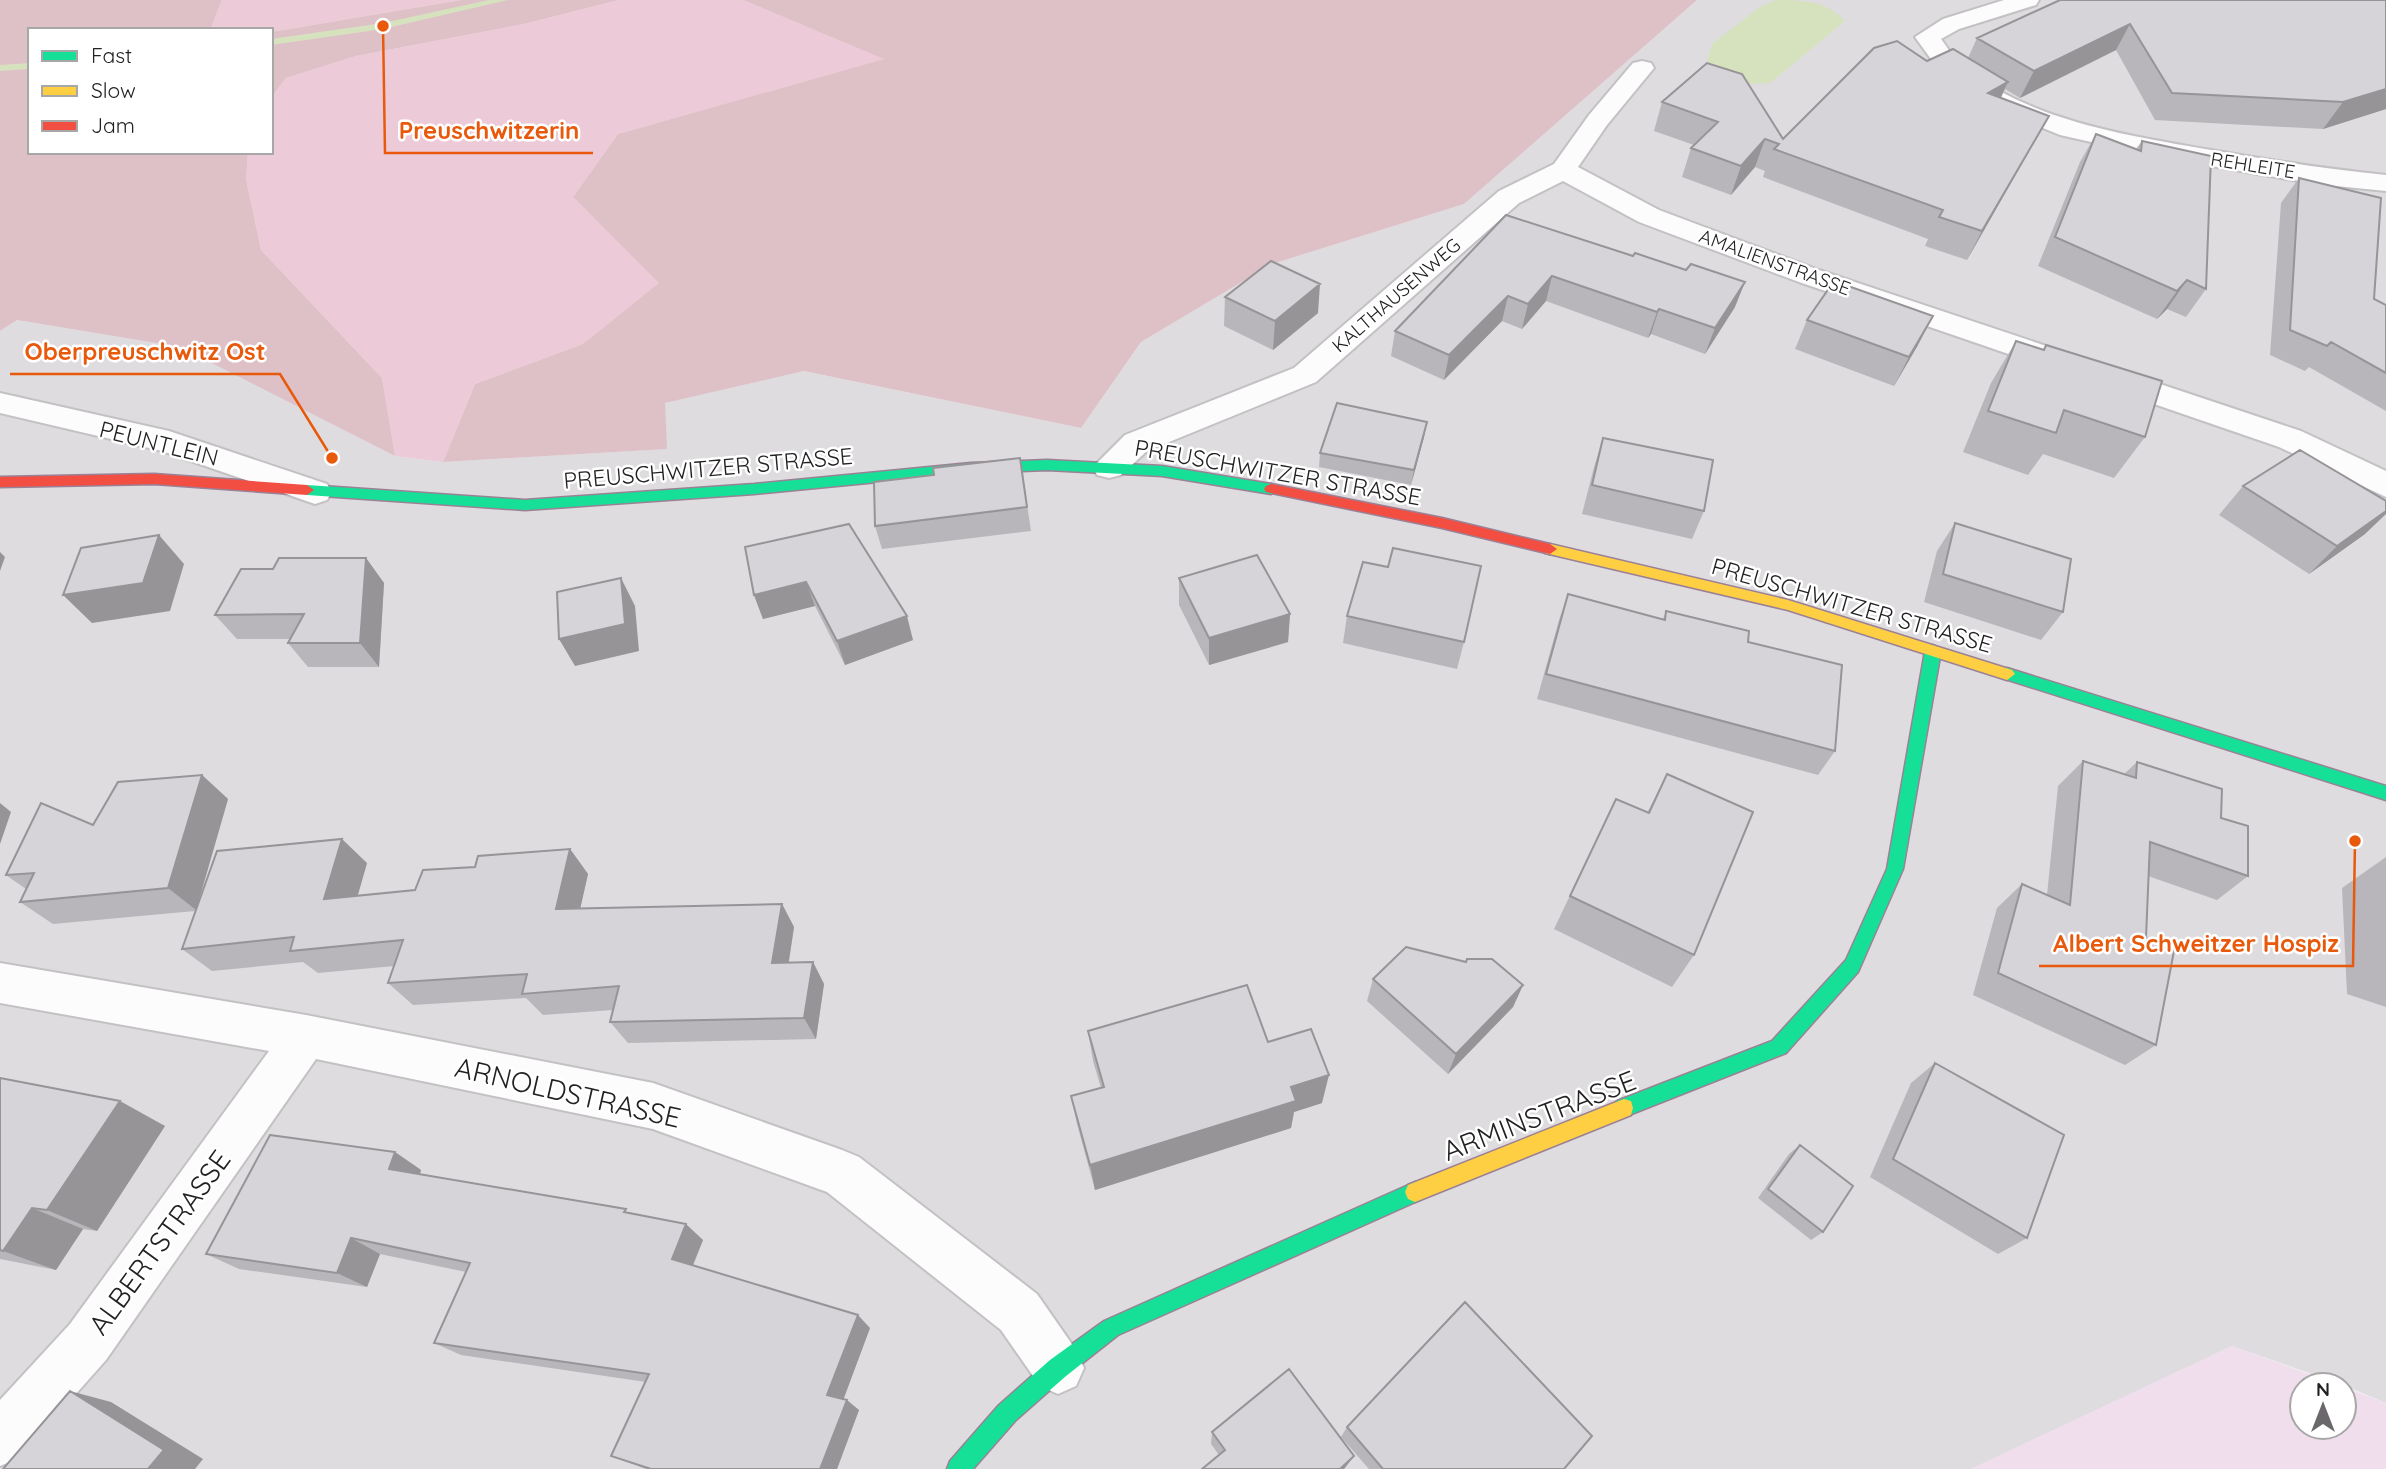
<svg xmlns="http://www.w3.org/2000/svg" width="2386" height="1469" font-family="Quicksand,sans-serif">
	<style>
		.residential { fill: #dedcdf }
		.farmland { fill: #f0deed }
		.grass { fill: #edcad8 }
		.forest { fill: #dec0c7 }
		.water { fill: #d6e2be }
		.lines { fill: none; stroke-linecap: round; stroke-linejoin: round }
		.stream { fill: #d6e2be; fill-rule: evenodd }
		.street-casing { stroke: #c3c1c3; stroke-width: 4 }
		.fast-casing { stroke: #9b8196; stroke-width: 3 }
		.slow-casing { stroke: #9b8196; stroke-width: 3 }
		.jam-casing { stroke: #9b8196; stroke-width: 3 }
		.street { fill: #fdfcfd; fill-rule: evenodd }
		.fast { fill: #16e098; fill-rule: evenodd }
		.slow { fill: #ffcf43; fill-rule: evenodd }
		.jam { fill: #f24e42; fill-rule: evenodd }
		.wall { fill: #b8b6ba }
		.shaded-wall { fill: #969497 }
		.building { fill: #d6d4d8; stroke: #969497; stroke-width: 2 }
		.labels { text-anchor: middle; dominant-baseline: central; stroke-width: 5; stroke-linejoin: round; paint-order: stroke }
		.far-street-label { font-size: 19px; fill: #222; stroke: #fff }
		.street-label { font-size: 23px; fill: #222; stroke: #fff }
		.near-street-label { font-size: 28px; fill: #222; stroke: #fff }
		.leader { fill: none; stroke: #e8590c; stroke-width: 2.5 }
		.callout-dot { fill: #e8590c; stroke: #fff; stroke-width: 2.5 }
		.callout-label { font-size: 24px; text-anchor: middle; font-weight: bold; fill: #e8590c; stroke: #fff; stroke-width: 5; stroke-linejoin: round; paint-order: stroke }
	</style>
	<rect width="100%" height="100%" fill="#efeaf0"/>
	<path class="residential" d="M1697 0H2386V1403L2344 1385 2232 1346 1971 1469H0V331L17 320 180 347 395 456 443 462 666 449 664 403 804 371 1081 428 1141 342 1272 264 1464 204Z"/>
	<path class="farmland" d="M2232 1346 2337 1385H2302V1427H2344V1388L2386 1403V1469H1971Z"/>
	<path class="grass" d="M222 0H461L271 32 210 30Z
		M619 0H743L885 59 618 134 573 197 660 283 583 344 475 384 443 462 395 456 382 378 261 250 246 179 248 152H271V98L286 78 356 56 524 24Z"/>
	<path class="forest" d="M0 0H222L210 30H30V152H248L246 179 261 250 382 378 395 456 180 347 17 320 0 331Z
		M461 0H619L524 24 356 56 286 78 271 98V32Z
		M743 0H1697L1464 204 1272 264 1141 342 1081 428 804 371 665 403 667 449 443 462 475 384 583 344 659 283 573 197 618 134 884 59Z"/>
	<path class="water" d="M1775 0C1803 0 1825 0 1845 21L1770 83 1745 84 1706 66 1712 44 1760 7Z"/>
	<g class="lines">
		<path class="stream" d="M489 0H508L383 29 271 45V39L383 23Z
			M30 63V69L0 71V65Z"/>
		<g class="street-casing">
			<path id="street" d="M2004 0H2039L2036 5 1959 29 1941 39C1948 48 1955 61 1964 68 2035 122 2126 135 2211 150 2269 160 2327 169 2386 175V191L2316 184 2153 156 2060 135 1989 106 1944 77 1915 37 1943 19Z
				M1642 61 1651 63 1654 68 1607 125 1578 167 1659 210 1819 270 2301 431 2386 471V497L2279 447 1799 282 1639 222 1563 181 1519 203 1316 382 1147 451 1121 475 1109 478 1097 475 1093 467 1125 435 1294 368 1499 191 1554 164 1589 115 1633 63Z
				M0 393 169 431 327 484 332 492 327 500 315 504 162 451 0 413Z
				M0 963 306 1015 653 1083 842 1150 859 1157 1037 1294 1076 1350 1084 1368 1076 1386 1058 1394 1040 1386 1001 1330 827 1192 653 1129 316 1059 106 1360 19 1458 0 1466V1400L70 1324 269 1051 0 1003Z"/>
		</g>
		<g class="fast-casing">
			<path id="fast" d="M1047 460 1162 466 1271 484 1278 489 1271 494 1162 476 1047 470 971 473 754 494 525 510 307 495 300 490 307 485 525 500 754 484 971 463Z
				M1933 645 1941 651 1903 869 1858 972 1786 1053 1624 1117 1617 1115 1615 1108 1617 1101 1772 1041 1846 960 1887 869 1925 651Z
				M2007 668 2386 786V800L2002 678 1999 674Z
				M1415 1182 1422 1185 1425 1192 1422 1199 1118 1335 1066 1376 1015 1421 973 1469H947L950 1461 999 1405 1050 1360 1104 1321Z"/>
		</g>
		<g class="slow-casing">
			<path id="slow" d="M1550 544 1788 600 2012 670 2015 674 2007 680 1788 610 1545 553 1543 549Z
				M1624 1099 1631 1101 1633 1108 1631 1115 1415 1202 1408 1199 1405 1192 1408 1185Z"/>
		</g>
		<g class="jam-casing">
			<path id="jam" d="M154 474 307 485 314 490 307 495 154 484 0 487V477Z
				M1271 484 1442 518 1550 544 1557 549 1550 554 1442 528 1266 492 1264 489 1266 486Z"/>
		</g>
		<use href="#street" class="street"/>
		<use href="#fast" class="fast"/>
		<use href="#slow" class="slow"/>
		<use href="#jam" class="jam"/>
	</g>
	<path class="wall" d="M2060 0 2386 109 2323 129 2155 120 2116 50 2020 98 2005 89 2001 98 2033 144 1967 260 1925 246 1928 239 1763 177 1765 171 1755 167 1731 195 1682 177 1691 148 1694 145 1654 131 1662 102 1783 139 1927 61 1968 58 1977 38Z
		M2096 134 2136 149 2142 141 2206 289 2186 317 2167 309 2157 319 2038 266 2080 162Z
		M2299 178 2374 299 2386 305V411L2309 367 2305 371 2270 355 2281 203Z
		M1506 215 1735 307 1705 354 1651 334 1648 338 1546 301 1522 329 1502 321 1444 380 1391 356 1395 331Z
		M1225 297 1318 313 1273 350 1224 326Z
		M1807 320 1918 345 1894 386 1795 349Z
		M2016 341 2043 350 2046 345 2145 437 2114 478 2043 454 2028 475 1963 452 1991 383Z
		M1424 437 1411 485 1319 467 1320 453Z
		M1603 438 1704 511 1692 539 1582 514 1594 467Z
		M1020 458 1031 531 882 549 875 526 934 475Z
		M2243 486 2365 534 2309 574 2219 515Z
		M1955 523 2063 612 2041 640 1924 602 1937 551Z
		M745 547 913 640 845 665 815 606 763 619 754 595Z
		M366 558 384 583 379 667H308L288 643 290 639H237L215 615 273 569Z
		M1179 578 1290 614 1288 642 1209 665 1179 605Z
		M1568 594 1663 619 1666 611 1748 642 1835 751 1818 775 1537 699 1559 620Z
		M1347 616 1464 642 1457 669 1343 643Z
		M2083 761 2124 774 2137 762 2221 818 2248 876 2217 900 2148 876 2146 938 2156 1045 2125 1065 1973 995 1997 908 2022 884 2047 895 2058 786Z
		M1667 774 1694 955 1672 987 1554 929 1616 799 1647 813Z
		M202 775 228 799 200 897 367 863 357 896 415 890 475 867 570 849 588 874 580 908 782 904 794 927 789 962H813L824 984 816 1039 628 1043 610 1022 613 1010 543 1015 526 998 413 1005 388 983 394 966 318 973 303 962 212 971 182 949 195 911 53 924 20 902 26 889 6 875 93 825Z
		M2386 857V1007L2347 994 2342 888Z
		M1373 979 1523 985 1513 1007 1448 1074 1367 1001Z
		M1088 1031 1268 1042 1322 1103 1294 1112 1291 1128 1095 1190 1077 1124 1071 1096 1101 1088 1093 1061Z
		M1935 1063 2027 1238 1998 1254 1870 1177 1911 1083Z
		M0 1078 165 1126 97 1231 83 1229 56 1270 0 1259Z
		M1800 1145 1823 1232 1811 1240 1758 1198 1789 1154Z
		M395 1152 421 1170 420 1174 630 1213 703 1240 693 1266 870 1328 843 1399 859 1410 837 1469H646L611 1456 646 1382 461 1355 434 1343 466 1272 380 1254 367 1287 239 1269 206 1254Z
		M1347 1427 1564 1469H1369L1341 1437Z
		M1212 1432 1354 1456 1344 1469H1202L1219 1455 1211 1444Z"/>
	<path class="shaded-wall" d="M2130 24 2116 50 2020 98 2034 71Z
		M2008 82 1994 111 1988 93Z
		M2386 89V109L2323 129 2343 102Z
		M2049 116 2033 144 1967 260 1982 231Z
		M1765 139 1755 167 1731 195 1741 166Z
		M1552 276 1546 301 1522 329 1528 304Z
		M2187 280 2167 309 2157 319 2177 291Z
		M1745 282 1735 307 1705 354 1715 328Z
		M1320 284 1318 313 1273 350 1275 321Z
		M1508 296 1502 321 1444 380 1449 355Z
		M1659 309 1651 334 1648 338 1657 312Z
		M1933 316 1918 345 1894 386 1909 357Z
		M1427 422 1424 437 1411 485 1414 470Z
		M2386 511V514L2365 534 2309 574 2337 546Z
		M159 535 184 564 170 611 92 623 63 595Z
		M0 552 5 557 0 571Z
		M366 558 384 583 379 667 360 643Z
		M621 578 635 606 639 651 575 666 559 639Z
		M806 582 815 606 763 619 754 595Z
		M1290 614 1288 642 1209 665V638Z
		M907 616 913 640 845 665 837 641Z
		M202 775 228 799 196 910 168 888Z
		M0 803 11 812 0 844Z
		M342 839 367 863 350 923 324 899Z
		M570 849 588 874 575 932 556 909Z
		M782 904 794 927 785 985 772 963Z
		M813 962 824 984 816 1039 804 1018Z
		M1523 985 1513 1007 1448 1074 1456 1054Z
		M1329 1075 1322 1103 1294 1112 1291 1128 1095 1190 1090 1165 1291 1087Z
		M120 1101 165 1126 97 1231 47 1210Z
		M395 1152 421 1170 416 1186 389 1169Z
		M32 1208 83 1229 56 1270 3 1251Z
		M686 1224 703 1240 689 1274 672 1259Z
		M351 1238 380 1254 367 1287 337 1273Z
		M858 1315 870 1328 841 1406 827 1395Z
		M70 1391 111 1402 203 1459 195 1469H148Z
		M847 1400 859 1410 837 1469H820Z
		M1354 1456 1344 1469H1340Z"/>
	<path class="building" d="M2060 0H2386V89L2343 102 2172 93 2130 24 2034 71 1977 38Z
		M1897 41 1927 61 1953 49 2008 82 1988 93 2049 116 1982 231 1939 217 1943 210 1774 149 1779 144 1765 139 1741 166 1691 148 1718 122 1662 102 1707 63 1742 74 1783 139 1874 48Z
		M2096 134 2141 151 2142 141 2211 156 2206 289 2187 280 2177 291 2055 237Z
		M2299 178 2381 198 2374 299 2386 305V373L2331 342 2327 346 2290 330Z
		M1506 215 1633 256 1635 253 1686 270 1691 264 1745 282 1715 328 1659 309 1657 312 1552 276 1528 304 1508 296 1449 355 1395 331Z
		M1271 261 1320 284 1275 321 1225 297Z
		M1834 281 1933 316 1909 357 1807 320Z
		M2016 341 2044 350 2046 345 2162 381 2145 437 2064 410 2056 433 1988 411Z
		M1337 403 1427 422 1414 470 1320 453Z
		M1603 438 1713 460 1704 511 1592 485Z
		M2300 450 2386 501V511L2337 546 2243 486Z
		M1020 458 1027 507 875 526 874 482 934 475 933 468Z
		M1955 523 2071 559 2063 612 1943 574Z
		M849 524 907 616 837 641 806 582 754 595 745 547Z
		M159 535 143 583 63 595 81 548Z
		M1393 548 1481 566 1464 642 1347 616 1363 562 1388 567Z
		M1257 555 1290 614 1209 638 1179 578Z
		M279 558H366L360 643H288L304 614 215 615 241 569H273Z
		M621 578 625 624 559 639 557 592Z
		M1568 594 1665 620 1666 611 1749 631 1748 642 1842 665 1835 751 1546 674Z
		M2083 761 2136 778 2137 762 2222 789 2221 818 2248 826V876L2150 842 2146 938 2174 951 2156 1045 1998 973 2022 884 2070 905Z
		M1667 774 1753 812 1694 955 1570 896 1616 799 1649 813Z
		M202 775 168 888 20 902 34 873 6 875 41 803 93 825 118 782Z
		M342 839 324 899 415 890 423 870 475 867 478 856 570 849 556 909 782 904 772 963 813 962 804 1018 610 1022 619 986 522 994 527 974 388 983 403 940 290 951 294 937 182 949 217 851Z
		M1406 947 1466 962 1467 959H1492L1523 985 1456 1054 1373 979Z
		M1247 985 1268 1042 1311 1029 1329 1075 1291 1087 1296 1101 1090 1165 1071 1096 1104 1087 1088 1031Z
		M1935 1063 2064 1135 2027 1238 1893 1159Z
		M0 1078 120 1101 47 1210 32 1208 3 1251 0 1250Z
		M270 1135 395 1152 389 1169 626 1209 624 1212 686 1224 672 1259 858 1315 827 1395 847 1400 820 1469H651L611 1456 649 1374 434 1343 470 1263 351 1238 337 1273 206 1254Z
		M1800 1145 1853 1186 1823 1232 1768 1189Z
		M1465 1302 1592 1436 1564 1469H1383L1347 1427Z
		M1289 1369 1354 1456 1340 1469H1202L1225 1450 1212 1432Z
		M70 1391 164 1450 148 1469H3Z"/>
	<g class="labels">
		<g class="far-street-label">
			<text transform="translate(2253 165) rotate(9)">REHLEITE</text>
			<text transform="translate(1775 262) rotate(20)">AMALIENSTRASSE</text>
			<text transform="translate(1396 295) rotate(-41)">KALTHAUSENWEG</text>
		</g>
		<g class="street-label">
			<text transform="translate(159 443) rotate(14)">PEUNTLEIN</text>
			<text transform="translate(708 468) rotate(-5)">PREUSCHWITZER STRASSE</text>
			<text transform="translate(1278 472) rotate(10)">PREUSCHWITZER STRASSE</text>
			<text transform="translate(1852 605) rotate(16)">PREUSCHWITZER STRASSE</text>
		</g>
		<g class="near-street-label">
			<text transform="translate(568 1092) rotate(13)">ARNOLDSTRASSE</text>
			<text transform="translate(1539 1115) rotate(-21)">ARMINSTRASSE</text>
			<text transform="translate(159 1242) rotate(-54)">ALBERTSTRASSE</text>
		</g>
	</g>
	<path class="leader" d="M383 26L385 153H593M332 458L280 374H10M2355 841L2353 966H2039"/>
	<g class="callout-dot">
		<circle cx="383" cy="26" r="7"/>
		<circle cx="332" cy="458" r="7"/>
		<circle cx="2355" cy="841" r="7"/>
	</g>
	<g class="callout-label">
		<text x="489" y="139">Preuschwitzerin</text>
		<text x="145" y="360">Oberpreuschwitz Ost</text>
		<text x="2196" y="952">Albert Schweitzer Hospiz</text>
	</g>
	<rect x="28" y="28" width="245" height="126" fill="#ffffff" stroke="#a7a7a7" stroke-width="2"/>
	<rect x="42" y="51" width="35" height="10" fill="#16e098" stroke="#a7a7a7" stroke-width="2"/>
	<text x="91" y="63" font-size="21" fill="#222222">Fast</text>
	<rect x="42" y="86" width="35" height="10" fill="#ffcf43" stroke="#a7a7a7" stroke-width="2"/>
	<text x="91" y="98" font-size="21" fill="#222222">Slow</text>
	<rect x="42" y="121" width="35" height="10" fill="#f24e42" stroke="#a7a7a7" stroke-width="2"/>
	<text x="91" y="133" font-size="21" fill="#222222">Jam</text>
	<g transform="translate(2323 1406)"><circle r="33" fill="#ffffff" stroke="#a7a7a7" stroke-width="2"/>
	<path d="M0-5L12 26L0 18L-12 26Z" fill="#6a686a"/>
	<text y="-10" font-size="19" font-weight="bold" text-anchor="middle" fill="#222222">N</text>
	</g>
</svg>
